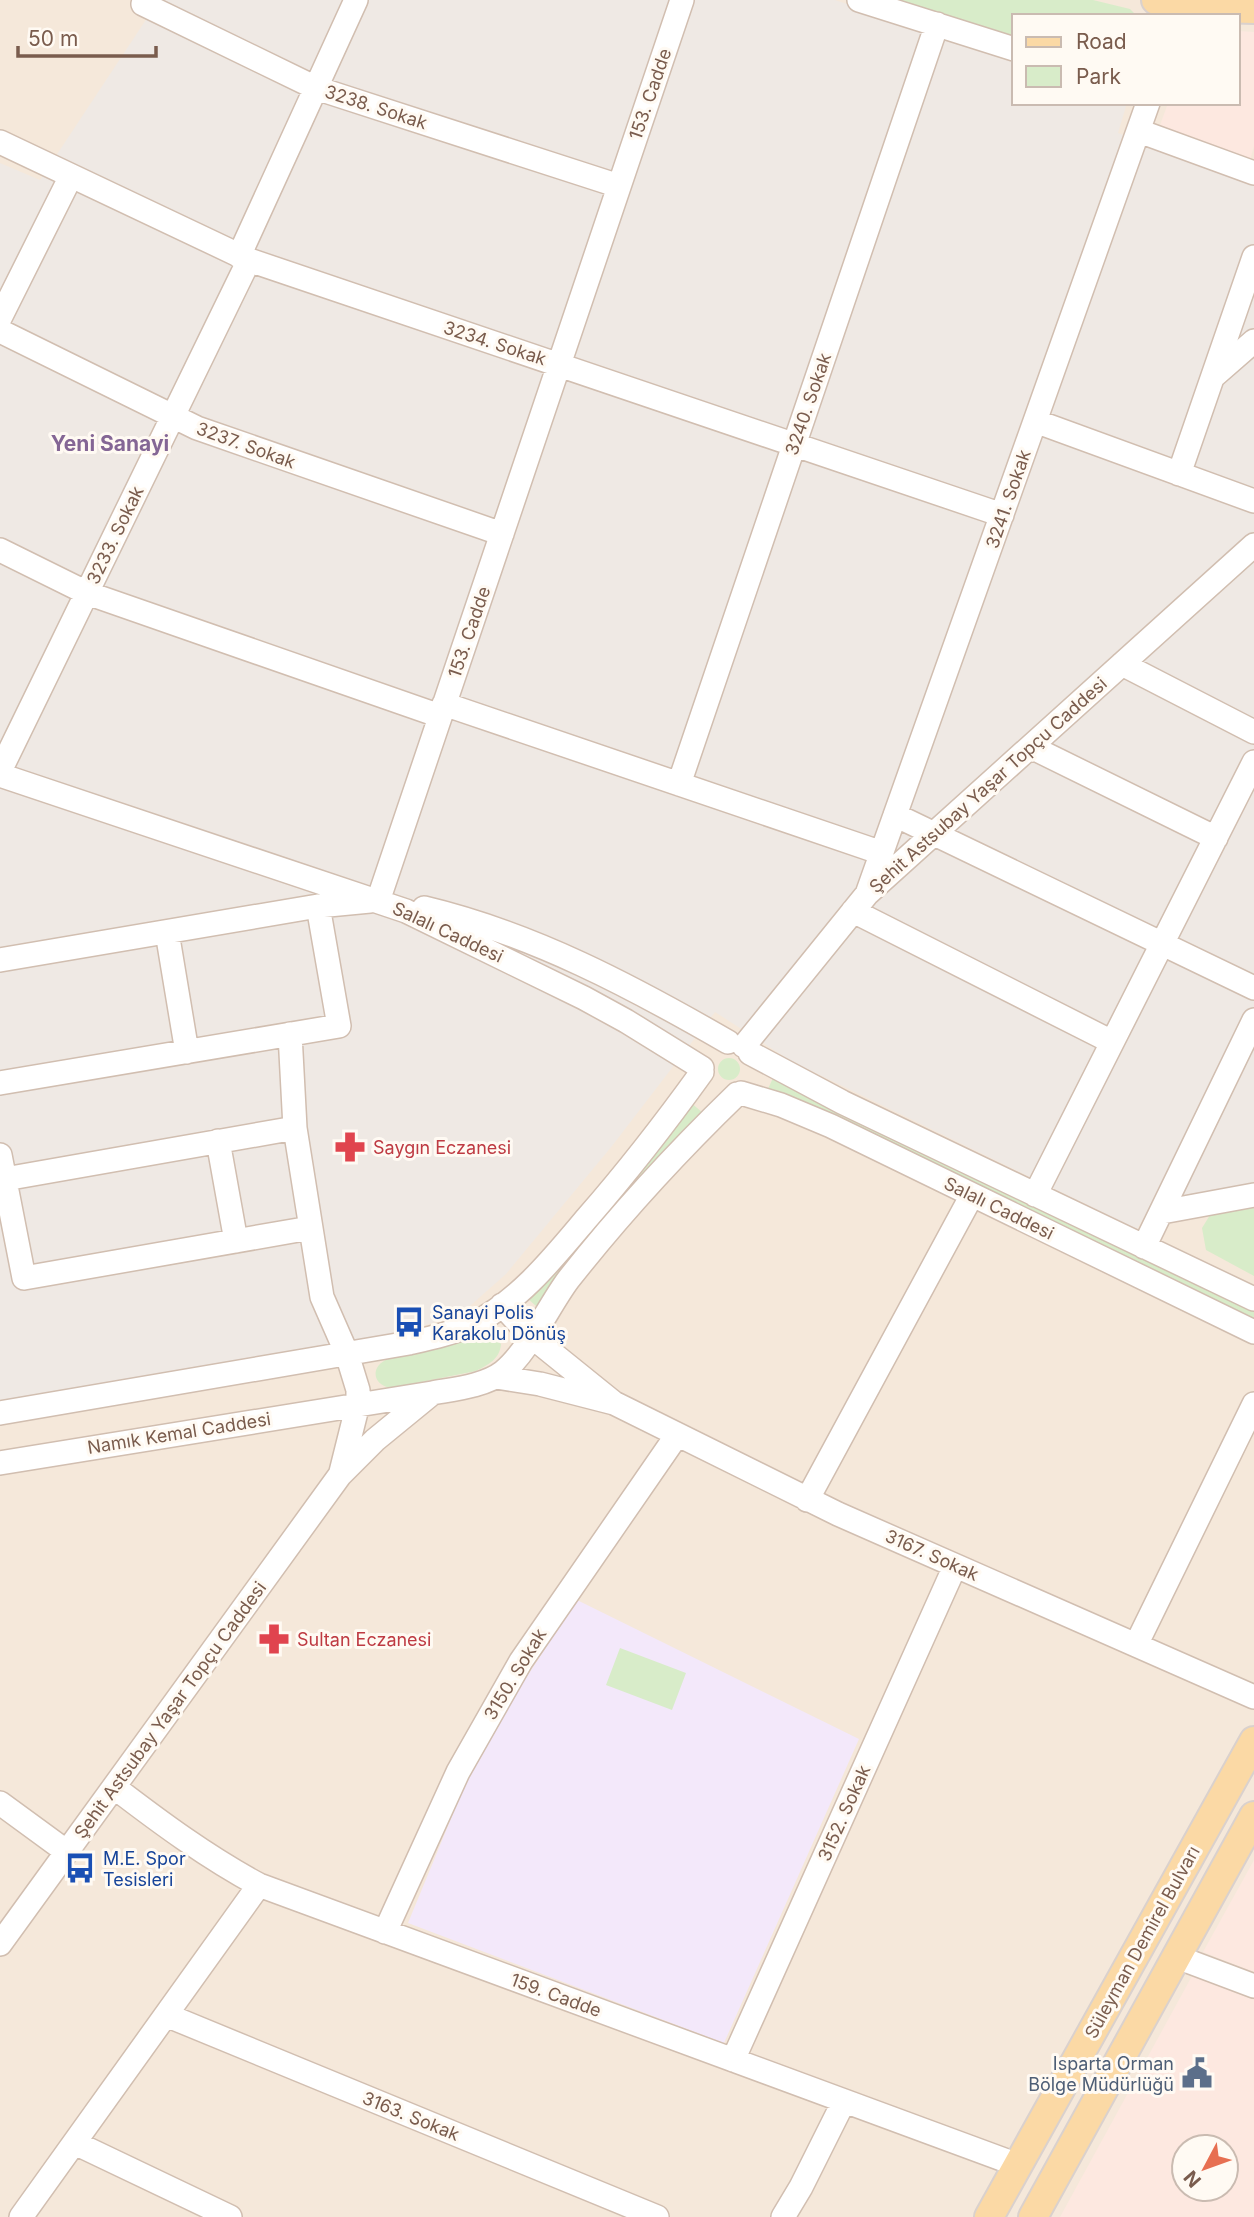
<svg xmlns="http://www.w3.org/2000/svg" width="1254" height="2217" font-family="Inter,sans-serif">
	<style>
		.residential { fill: #f5e8da; fill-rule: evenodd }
		.commercial { fill: #fde8e0; fill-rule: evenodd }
		.industrial { fill: #efe9e4 }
		.education { fill: #f3e8fa }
		.green { fill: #d8ecc9 }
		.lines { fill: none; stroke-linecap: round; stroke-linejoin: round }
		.minor-casing { stroke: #d1beb0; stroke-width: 26 }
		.major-casing { stroke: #dad1cd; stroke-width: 32 }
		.minor { stroke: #fff; stroke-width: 23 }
		.major { stroke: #fbd9a5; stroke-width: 28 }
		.labels { text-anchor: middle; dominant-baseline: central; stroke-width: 6; stroke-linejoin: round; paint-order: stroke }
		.street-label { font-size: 18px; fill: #7a5c4d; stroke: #fffaf3 }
		.health-label { font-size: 18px; fill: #be3a42; stroke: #fffaf3; text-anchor: start }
		.transit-label { font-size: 18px; fill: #164399; stroke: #fffaf3; text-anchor: start }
		.service-label { font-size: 18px; fill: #4e5e75; stroke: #fffaf3; text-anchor: end }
		.quarter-label { font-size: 21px; font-weight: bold; fill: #846695; stroke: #fffaf3 }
	</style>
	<rect width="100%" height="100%" fill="#fdf6ec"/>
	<path class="residential" d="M0 0H1254V2217H0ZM1014 16H1238V103H1014ZM1184 2147H1226V2189H1184Z"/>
	<path class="commercial" d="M1238 31 1254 32V146L1250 160 1159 128 1168 103H1238Z
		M1254 1860V1972L1203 1952Z
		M1192 1976 1254 2000V2217H1060ZM1226 2147V2189H1184V2147Z"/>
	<path class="industrial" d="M159 0H835L1014 60V103H1127L1118 133 1254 183V1186L1152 1204 1137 1229 791 1061 715 1012 612 1146 506 1274 462 1313 429 1324 377 1338 0 1400V163L40 180Z"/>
	<path class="education" d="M577 1600 859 1739 724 2043 408 1923 469 1775 505 1710Z"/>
	<path class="green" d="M890 0H1093L1130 9 1137 16H1014V39Z
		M718 1069a11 11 0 1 1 22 0a11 11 0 1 1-22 0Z
		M773 1078 799 1092 1254 1311V1321L767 1091Z
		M689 1101 704 1114 536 1306 527 1298Z
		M1254 1208V1276L1206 1250 1202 1228 1210 1215Z
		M492 1335 501 1344C500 1359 488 1365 476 1371L391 1388C372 1385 370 1366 388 1359Z
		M620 1648 686 1673 672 1710 606 1685Z"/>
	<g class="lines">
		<g class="minor-casing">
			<path id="minor" d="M859 0 1014 49
				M143 4 316 88 619 186
				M1139 131 1254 173
				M0 142 249 260 1002 515
				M239 256 356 0
				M0 318 71 176
				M0 331 197 428 502 534
				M1215 375 1254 341
				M1035 421 1254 501
				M1179 474 1254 257
				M0 550 87 593 440 716
				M1122 664 1254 732
				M444 704 882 853
				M1031 747 1216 838
				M0 771 249 260
				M0 775 406 911 584 998 626 1021 702 1068
				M679 784 937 24
				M895 815 1254 988
				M867 894 1148 103
				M378 901 682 0
				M424 908C533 934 631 986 728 1042
				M853 911 1112 1042
				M167 932 187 1052
				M0 960 318 906 370 901
				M290 1034 295 1128 322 1297 347 1354 358 1390V1404L341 1472
				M744 1046 867 894 1254 545
				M750 1053 842 1102 1254 1299
				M0 1083 339 1026 318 906
				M741 1093 781 1105 831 1126 1254 1332
				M218 1141 236 1241
				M0 1155 24 1278 310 1228
				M5 1179 295 1128
				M1035 1195 1254 762
				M1162 1212 1254 1195
				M1144 1247 1254 1020
				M496 1377 540 1384 614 1403 531 1336 502 1305
				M614 1403 838 1514 1254 1697
				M0 1413 409 1343C431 1338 454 1333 475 1323 521 1299 554 1257 587 1218 628 1171 666 1122 702 1072
				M0 1463 432 1393C454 1389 485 1386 503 1372 528 1352 548 1307 568 1280 620 1214 677 1152 737 1094
				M807 1500 972 1195
				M1136 1645 1254 1404
				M114 1787C161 1823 207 1857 259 1885L1018 2165
				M0 1803 67 1852
				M385 1932 458 1772 521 1661 677 1435
				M0 1944 340 1475 375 1440 430 1395
				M1177 1957 1254 1986
				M166 2015 657 2217
				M733 2060 955 1566
				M75 2143 230 2217
				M21 2217 259 1885
				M783 2217 801 2187 844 2101"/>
		</g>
		<g class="major-casing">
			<path id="major" d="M1156 0 1218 8 1254 9
				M989 2217 1254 1741
				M1033 2217 1254 1816"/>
		</g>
		<use href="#minor" class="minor"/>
		<use href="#major" class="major"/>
	</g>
	<defs>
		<g id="pharmacy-bare" transform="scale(2.415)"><path d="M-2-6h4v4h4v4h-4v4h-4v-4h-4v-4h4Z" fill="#e0444e" stroke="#fffaf3" stroke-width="2.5" paint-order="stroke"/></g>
		<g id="bus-bare" transform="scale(2.415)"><path d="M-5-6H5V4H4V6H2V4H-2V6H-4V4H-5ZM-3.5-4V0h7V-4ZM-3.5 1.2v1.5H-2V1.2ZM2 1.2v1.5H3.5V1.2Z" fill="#1a4fb4" stroke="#fffaf3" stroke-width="2.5" paint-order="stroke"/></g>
		<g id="civic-bare" transform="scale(2.415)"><path d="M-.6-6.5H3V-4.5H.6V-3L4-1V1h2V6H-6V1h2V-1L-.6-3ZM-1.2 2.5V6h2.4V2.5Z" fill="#5c6f8a" stroke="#fffaf3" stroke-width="2.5" paint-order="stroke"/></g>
	</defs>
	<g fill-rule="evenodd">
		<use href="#pharmacy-bare" x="350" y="1147"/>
		<use href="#bus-bare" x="409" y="1322"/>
		<use href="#pharmacy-bare" x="274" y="1639"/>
		<use href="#bus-bare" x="80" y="1868"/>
		<use href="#civic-bare" x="1197" y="2073"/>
	</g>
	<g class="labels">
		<g class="street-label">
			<text transform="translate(650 94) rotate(-71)">153. Cadde</text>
			<text transform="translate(376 107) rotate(18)">3238. Sokak</text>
			<text transform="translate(495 343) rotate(18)">3234. Sokak</text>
			<text transform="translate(808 404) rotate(-71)">3240. Sokak</text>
			<text transform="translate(246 445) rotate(20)">3237. Sokak</text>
			<text transform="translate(1008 499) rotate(-71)">3241. Sokak</text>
			<text transform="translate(115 535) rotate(-64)">3233. Sokak</text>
			<text transform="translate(469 632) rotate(-71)">153. Cadde</text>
			<text transform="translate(988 785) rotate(-42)">Şehit Astsubay Yaşar Topçu Caddesi</text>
			<text transform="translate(448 932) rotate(25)">Salalı Caddesi</text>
			<text transform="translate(999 1208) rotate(26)">Salalı Caddesi</text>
			<text transform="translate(179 1433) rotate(-9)">Namık Kemal Caddesi</text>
			<text transform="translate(932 1555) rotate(24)">3167. Sokak</text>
			<text transform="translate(515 1674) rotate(-59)">3150. Sokak</text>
			<text transform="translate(170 1710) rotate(-54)">Şehit Astsubay Yaşar Topçu Caddesi</text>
			<text transform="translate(844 1813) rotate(-66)">3152. Sokak</text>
			<text transform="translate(1142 1942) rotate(-61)">Süleyman Demirel Bulvarı</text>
			<text transform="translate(556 1995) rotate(20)">159. Cadde</text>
			<text transform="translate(411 2116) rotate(22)">3163. Sokak</text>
		</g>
		<g class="health-label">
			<text x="373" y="1147">Saygın Eczanesi</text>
			<text x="297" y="1639">Sultan Eczanesi</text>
		</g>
		<g class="transit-label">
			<text x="432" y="1312">Sanayi Polis<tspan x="432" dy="21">Karakolu Dönüş</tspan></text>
			<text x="103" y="1858">M.E. Spor<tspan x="103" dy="21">Tesisleri</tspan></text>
		</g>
		<g class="service-label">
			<text x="1174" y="2063">Isparta Orman<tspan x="1174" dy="21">Bölge Müdürlüğü</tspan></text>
		</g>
		<g class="quarter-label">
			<text x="110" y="443">Yeni Sanayi</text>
		</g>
	</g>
	<rect x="1012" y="14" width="228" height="91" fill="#fffaf3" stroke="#cabbb1" stroke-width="2"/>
	<rect x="1026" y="37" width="35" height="10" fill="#fbd9a5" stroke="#cabbb1" stroke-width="2"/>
	<text x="1076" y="49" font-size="21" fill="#7a5c4d">Road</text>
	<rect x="1026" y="66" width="35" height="21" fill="#d8ecc9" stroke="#cabbb1" stroke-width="2"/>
	<text x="1076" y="84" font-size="21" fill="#7a5c4d">Park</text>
	<g transform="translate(1205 2168) rotate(229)"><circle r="33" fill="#fffaf3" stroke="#cabbb1" stroke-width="2"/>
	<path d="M0-5L12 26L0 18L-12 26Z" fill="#e76f51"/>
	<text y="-10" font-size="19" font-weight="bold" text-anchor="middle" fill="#7a5c4d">N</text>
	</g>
	<path d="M18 46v10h138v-10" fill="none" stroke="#7a5c4d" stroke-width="3.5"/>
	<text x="28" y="46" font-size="21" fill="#7a5c4d" stroke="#fffaf3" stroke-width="5" paint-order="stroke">50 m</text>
</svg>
